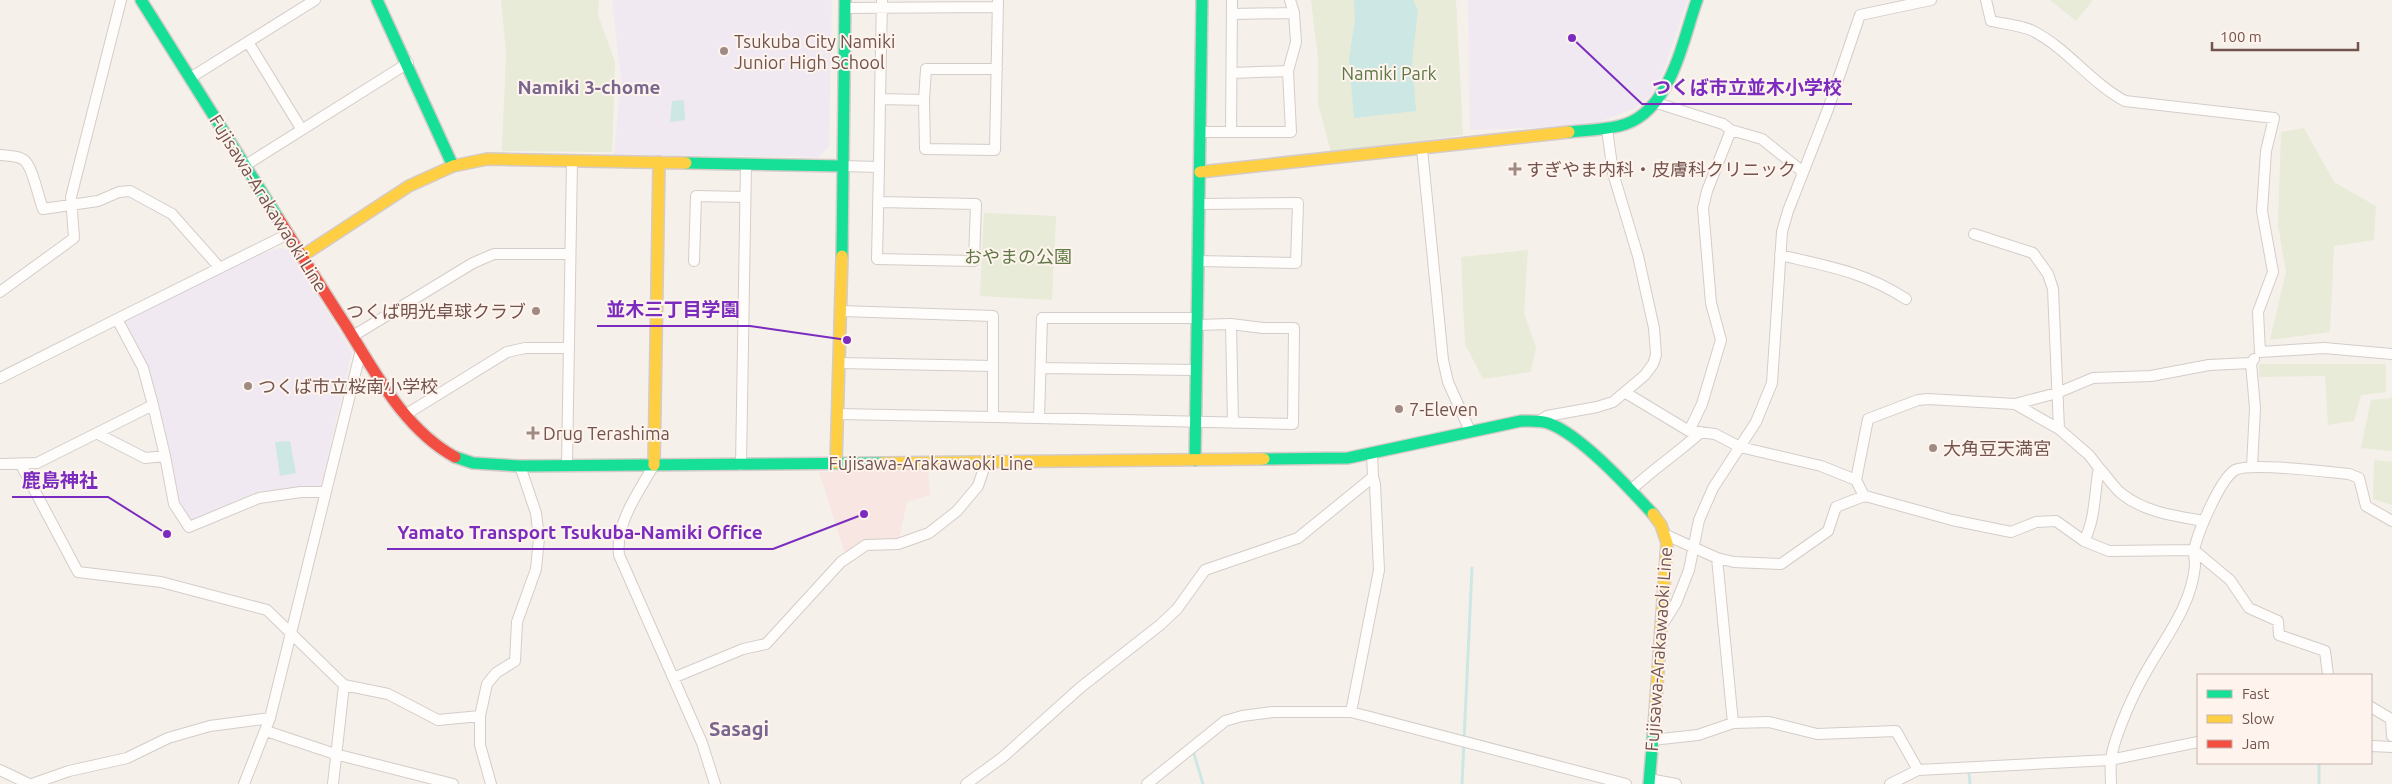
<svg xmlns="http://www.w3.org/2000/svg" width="2392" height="784" font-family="Ubuntu,'Noto Sans JP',sans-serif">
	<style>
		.commercial { fill: #f8e6e2 }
		.education { fill: #f0e9f2 }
		.green { fill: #e7ebd7 }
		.water { fill: #cde7e4 }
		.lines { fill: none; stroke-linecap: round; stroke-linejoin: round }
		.stream { stroke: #cde7e4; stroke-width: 3 }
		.street-casing { stroke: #d4ccc8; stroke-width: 12 }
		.fast-casing { stroke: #d5cbc8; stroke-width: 14 }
		.slow-casing { stroke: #d5cbc8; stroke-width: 14 }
		.jam-casing { stroke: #d5cbc8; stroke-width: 14 }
		.street { stroke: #fefdfc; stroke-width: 10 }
		.fast { stroke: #16e098; stroke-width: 11 }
		.slow { stroke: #ffcf43; stroke-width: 11 }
		.jam { stroke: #f24e42; stroke-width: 11 }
		.poi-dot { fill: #a08a84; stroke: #fef4ed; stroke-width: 2 }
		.labels { text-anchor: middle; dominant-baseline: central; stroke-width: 4; stroke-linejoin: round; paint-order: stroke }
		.poi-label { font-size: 18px; fill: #72534d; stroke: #fef4ed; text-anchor: start }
		.park-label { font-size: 18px; fill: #5e7846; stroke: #fef4ed }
		.street-label { font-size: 18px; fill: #72534d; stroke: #fef4ed }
		.neighbourhood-label { font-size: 19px; font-weight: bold; fill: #79658e; stroke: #fef4ed }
		.quarter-label { font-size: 20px; font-weight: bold; fill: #79658e; stroke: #fef4ed }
		.leader { fill: none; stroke: #7b2cbf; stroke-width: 2 }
		.callout-dot { fill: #7b2cbf; stroke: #fef4ed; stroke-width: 2 }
		.callout-label { font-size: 19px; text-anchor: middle; font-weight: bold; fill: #7b2cbf; stroke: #fef4ed; stroke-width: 4; stroke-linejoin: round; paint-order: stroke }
	</style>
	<rect width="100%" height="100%" fill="#f6f0eb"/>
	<path class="commercial" d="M928 469 930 495 907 502 899 539 845 554 819 472Z"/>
	<path class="education" d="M612 0H832L829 146 819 157 614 155 621 80Z
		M1468 0H1688L1662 75 1654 92 1633 109 1588 126 1470 130Z
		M280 248 289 250 352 352 321 486 314 489 292 490 192 522 187 521 177 503 170 463 123 320 245 259Z"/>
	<path class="green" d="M501 0H599L598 15 615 62 612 152 502 151 506 52Z
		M1311 0H1456L1463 135 1331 152 1318 103V58Z
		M2050 0H2093L2076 21Z
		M2304 128 2334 182 2376 206 2374 240 2334 246 2330 332 2270 340 2286 272 2278 225 2281 132Z
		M984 213 1056 216 1052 300 980 296Z
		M1528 250 1524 313 1536 347 1531 372 1483 379 1465 344 1461 257Z
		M2259 364H2386V392L2361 395 2354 421 2328 425 2325 376 2259 377Z
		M2392 394V451L2361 448 2371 400 2391 398Z
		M2374 460 2392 462V505L2373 499Z"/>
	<path class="water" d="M1354 0H1413L1418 10 1412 61 1416 111 1354 118 1349 59 1355 20Z
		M684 100 685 120 670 122 672 101Z
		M290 441 296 473 280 476 275 442Z"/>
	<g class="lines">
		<path class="stream" d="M1194 754 1203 784
			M2319 763V784
			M1969 773 1970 784
			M1462 784 1472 568"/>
		<g class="street-casing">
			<path id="street" d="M1986 0 1991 21C2004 24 2021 25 2033 31 2068 49 2091 83 2125 101L2274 118 2266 151 2262 211 2273 272 2258 312 2260 352 2324 348 2392 354
				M845 8 998 7
				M1232 14 1294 13
				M248 42 302 130
				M1232 73 1288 71
				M190 78 315 0
				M880 99 882 0
				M924 100 926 69H997
				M1657 103 1723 124 1731 130 1762 139 1803 172
				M1200 132H1291L1288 71 1296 42 1294 13 1290 0
				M1231 132 1232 0
				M1422 149 1443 360 1448 382 1470 431
				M0 155C7 156 17 155 24 160 33 167 38 197 43 209L98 201 119 192 130 191 172 214 219 267
				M246 165 408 63
				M842 166 879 167 880 99 924 100 925 149 995 150 998 0
				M878 202 976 204 974 261 877 259 879 167
				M1974 234 2033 253 2048 274 2053 289 2059 429 2089 455 2099 468C2094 493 2096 518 2084 541
				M1780 255C1827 266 1865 272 1906 299
				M694 261 696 196 745 197
				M1198 261 1296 263 1298 203 1199 204
				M0 292 74 238 71 197 121 0
				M1231 324 1233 423
				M353 336 473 263 494 254H570
				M839 363 993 366
				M1041 368 1196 370
				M0 378 117 319
				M1626 393 1689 431 1715 434 1740 447 1821 466 1856 480
				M2015 404 2059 429
				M153 405 165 456
				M837 414 993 417V316L841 311
				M405 415 507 352 525 348H569
				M993 417 1293 424 1294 328H1263L1231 324 1197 325
				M1039 418 1042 318H1197
				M1539 421 1547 416 1597 407 1613 402 1645 375 1653 364 1656 355 1654 328 1638 256 1613 173 1607 129
				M1689 431 1702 404 1721 340 1711 303 1703 208 1707 191 1731 130
				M98 434 145 458 165 456 174 504 189 527 259 498 301 492H326
				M0 464 37 463 153 405 143 368 117 319 288 234
				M21 465 78 572 161 582 267 610 344 685 333 784
				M567 465 572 161
				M654 465C639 491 615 524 619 555L702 743 715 784
				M741 465 746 164
				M2252 467 2255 408 2251 363 2254 359
				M2099 468C2107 476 2114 488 2122 494 2146 513 2176 516 2204 521
				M1631 490C1653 469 1678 453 1701 432
				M1864 496 1856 480 1868 419 1918 400 1928 399 2015 404 2057 393 2093 378 2151 376 2209 365 2251 363
				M1664 534 1717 558 1734 562 1781 564 1828 531 1836 507 1864 496 1869 497 1952 520 2011 532 2036 522 2056 521 2084 541 2109 551 2194 550 2230 580 2249 608 2278 621 2279 635 2325 651 2328 675
				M1717 558 1733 723
				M1664 622 1676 603 1689 570 1699 520 1713 488 1756 422 1772 383 1782 232 1788 211 1828 109 1860 15 1931 0
				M673 678 743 649 766 644 841 562 866 545 898 544 929 533 957 511 978 486 986 462
				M344 685 388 694 438 720 480 716
				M2371 707 2391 719 2392 736
				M1351 712 1379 570 1375 484 1373 477
				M266 731 335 754 453 784
				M1652 740 1698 735 1733 723 1769 722 1817 734 1896 731 1918 770
				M2371 746 2392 747
				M0 770 29 784
				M1649 779 1676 784
				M32 784 69 771 127 758 168 738 210 726 270 718
				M244 784 270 718 361 350
				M491 784 480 745V716L487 684 496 673 515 661 517 622 536 569 539 538 536 513 520 466
				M966 784 1003 757 1081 687 1160 625 1177 609 1205 570 1298 538 1373 477 1372 454
				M1147 784 1225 721 1242 716 1273 712H1351L1626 784
				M1890 784 1918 770 2110 760 2198 742
				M2111 784C2111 777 2110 769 2111 761 2112 742 2131 700 2140 683 2159 645 2191 610 2195 566 2195 561 2194 556 2194 551 2197 534 2220 479 2235 470 2252 462 2327 472 2349 474L2359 478 2366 506 2392 521"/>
		</g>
		<g class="fast-casing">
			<path id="fast" d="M141 0 278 218
				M377 0 453 166
				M1569 132C1586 130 1603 130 1619 126 1670 115 1682 42 1697 0
				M686 163 842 166
				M842 256 845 0
				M455 457 473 463 520 466 882 463
				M1264 459 1348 458 1521 421C1530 421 1539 420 1548 423 1580 434 1629 488 1653 514
				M1195 460 1202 0
				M1649 784 1655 713"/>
		</g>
		<g class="slow-casing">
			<path id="slow" d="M1200 172 1569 132
				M302 256 409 186 453 166 487 159 686 163
				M836 463 842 256
				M882 463 1264 459
				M654 465 659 162
				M1653 514 1661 525 1667 543 1655 713"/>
		</g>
		<g class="jam-casing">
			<path id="jam" d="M278 218C300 253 322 289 345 324 375 372 404 429 455 457"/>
		</g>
		<use href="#street" class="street"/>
		<use href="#fast" class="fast"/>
		<use href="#slow" class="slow"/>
		<use href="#jam" class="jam"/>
	</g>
	<g class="poi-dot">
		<circle cx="724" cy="51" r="5"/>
		<path d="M1512.5 161.5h5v5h5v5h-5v5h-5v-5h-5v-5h5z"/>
		<circle cx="536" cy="311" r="5"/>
		<circle cx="248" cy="386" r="5"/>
		<circle cx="1399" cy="409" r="5"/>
		<path d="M530.5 425.5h5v5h5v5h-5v5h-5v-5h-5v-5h5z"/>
		<circle cx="1933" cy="448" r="5"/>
	</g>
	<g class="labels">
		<g class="poi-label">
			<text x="734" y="41">Tsukuba City Namiki<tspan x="734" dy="21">Junior High School</tspan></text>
			<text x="1526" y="169">すぎやま内科・皮膚科クリニック</text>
			<text x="526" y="311" text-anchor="end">つくば明光卓球クラブ</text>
			<text x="258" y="386">つくば市立桜南小学校</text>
			<text x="1409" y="409">7-Eleven</text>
			<text x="543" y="433">Drug Terashima</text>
			<text x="1943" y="448">大角豆天満宮</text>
		</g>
		<g class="park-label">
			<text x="1389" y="73">Namiki Park</text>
			<text x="1018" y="256">おやまの公園</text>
		</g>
		<g class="street-label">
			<text transform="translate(269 203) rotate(58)">Fujisawa-Arakawaoki Line</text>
			<text x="931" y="463">Fujisawa-Arakawaoki Line</text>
			<text transform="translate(1658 649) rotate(-86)">Fujisawa-Arakawaoki Line</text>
		</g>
		<g class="neighbourhood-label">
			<text x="589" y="87">Namiki 3-chome</text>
		</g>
		<g class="quarter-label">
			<text x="739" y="728">Sasagi</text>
		</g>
	</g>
	<path class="leader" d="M1572 38L1642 104H1852M847 340L750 326H597M167 534L108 497H12M864 514L773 549H387"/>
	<g class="callout-dot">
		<circle cx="1572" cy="38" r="5"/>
		<circle cx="847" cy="340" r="5"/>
		<circle cx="167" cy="534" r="5"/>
		<circle cx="864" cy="514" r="5"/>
	</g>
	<g class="callout-label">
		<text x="1747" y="94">つくば市立並木小学校</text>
		<text x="673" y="316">並木三丁目学園</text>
		<text x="60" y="487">鹿島神社</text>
		<text x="580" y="539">Yamato Transport Tsukuba-Namiki Office</text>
	</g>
	<rect x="2197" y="674" width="175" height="90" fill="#fef4ed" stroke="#c6b4ad"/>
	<rect x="2207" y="690" width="25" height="8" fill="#16e098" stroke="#c6b4ad"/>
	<text x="2242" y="699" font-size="15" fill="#72534d">Fast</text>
	<rect x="2207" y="715" width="25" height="8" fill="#ffcf43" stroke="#c6b4ad"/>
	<text x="2242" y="724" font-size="15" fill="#72534d">Slow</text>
	<rect x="2207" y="740" width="25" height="8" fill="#f24e42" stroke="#c6b4ad"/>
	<text x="2242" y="749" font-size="15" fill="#72534d">Jam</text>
	<path d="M2212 42v8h146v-8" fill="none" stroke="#72534d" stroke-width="2.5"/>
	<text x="2220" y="42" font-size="15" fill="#72534d" stroke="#fef4ed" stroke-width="4" paint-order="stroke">100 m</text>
</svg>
